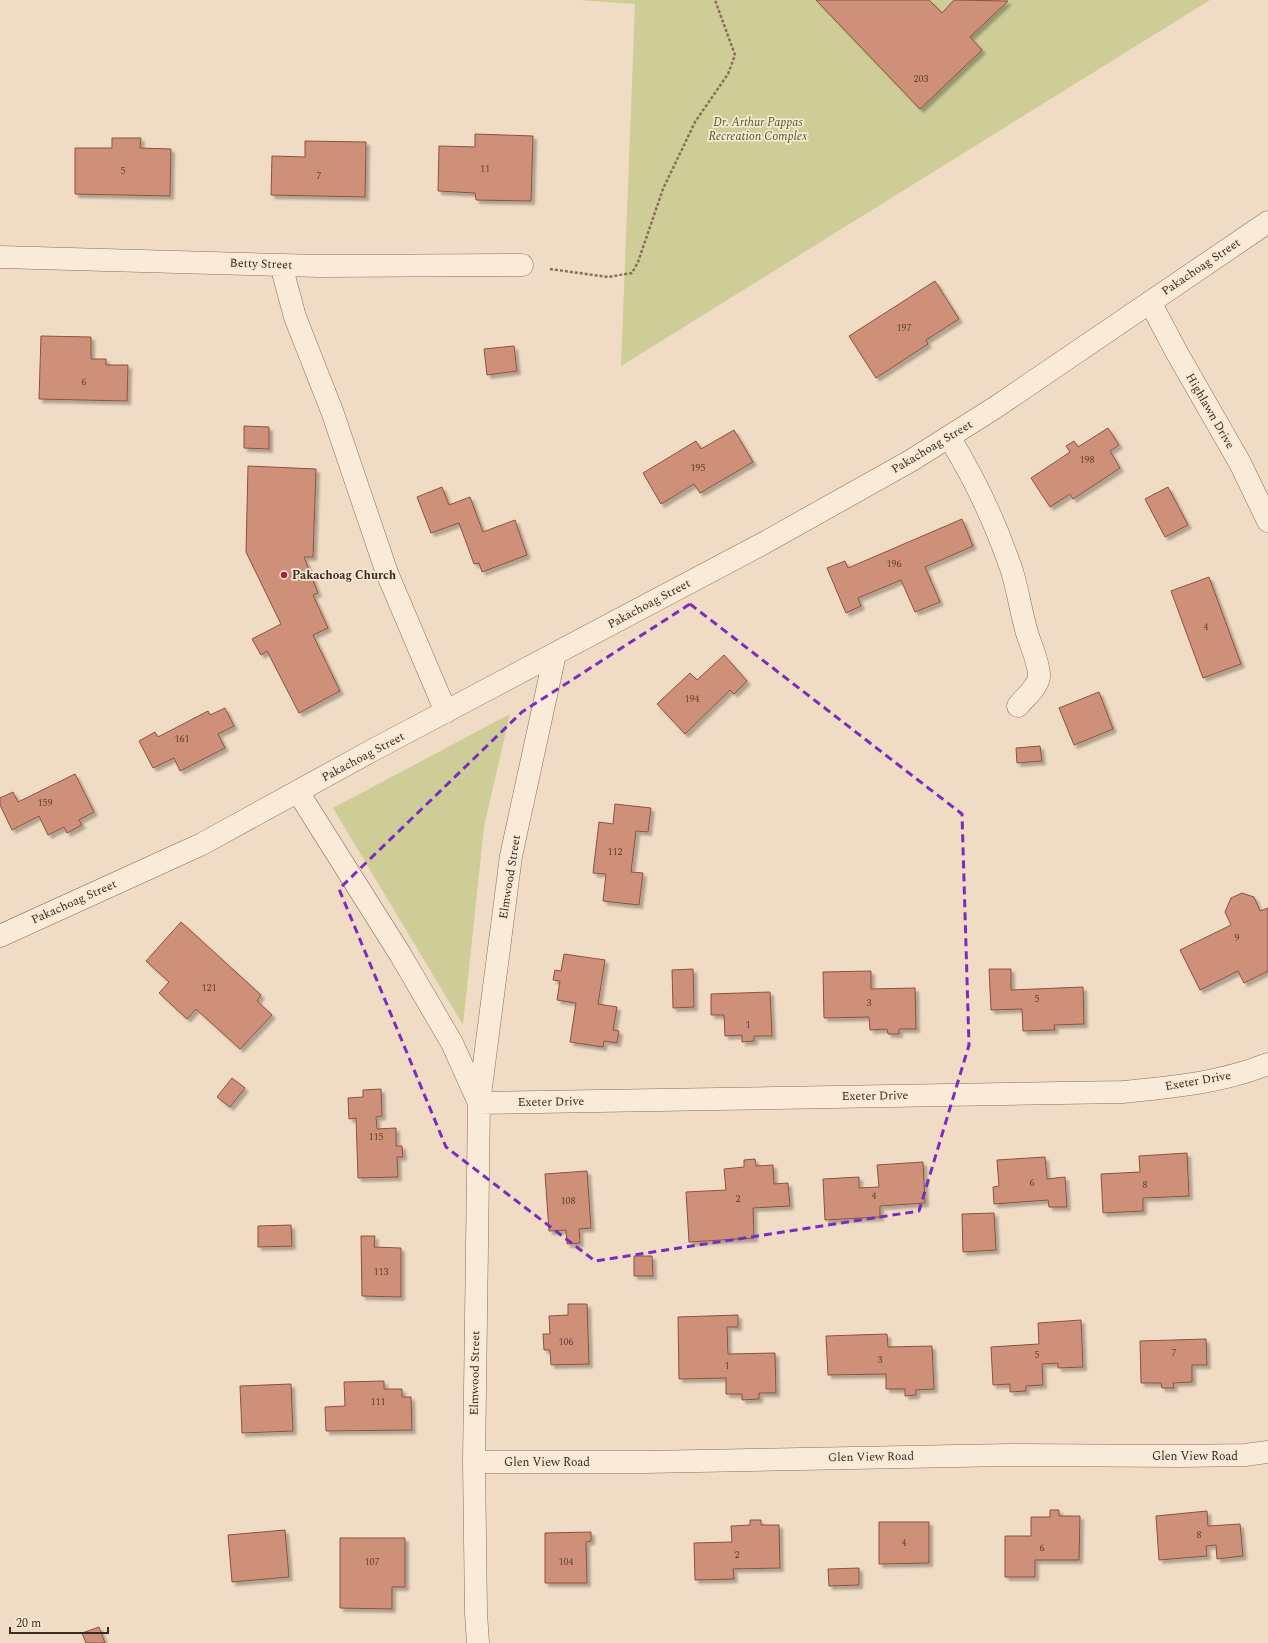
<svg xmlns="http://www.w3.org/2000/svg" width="1268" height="1643" font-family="Spectral,serif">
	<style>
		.green { fill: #cecd97 }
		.building { fill: #cf9079; stroke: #8b513f; filter: url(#shadow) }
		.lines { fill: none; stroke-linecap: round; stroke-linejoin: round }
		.minor-casing { stroke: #8b6d5a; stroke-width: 23 }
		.path { stroke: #8b6d5a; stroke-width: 2.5; stroke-dasharray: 3 2; stroke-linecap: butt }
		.minor { stroke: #faebd8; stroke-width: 22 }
		.marked { fill: none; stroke: #7b2cbf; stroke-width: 3; stroke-dasharray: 8 5; stroke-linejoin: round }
		.poi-dot { fill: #9c273a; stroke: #f7e8d4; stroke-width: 1.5 }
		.labels { text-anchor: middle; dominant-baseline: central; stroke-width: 3.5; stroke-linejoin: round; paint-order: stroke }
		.number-label { font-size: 10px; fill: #604235 }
		.park-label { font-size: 12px; font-style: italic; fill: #525824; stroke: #f7e8d4 }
		.street-label { font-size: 12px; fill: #3b281e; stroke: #f7e8d4 }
		.poi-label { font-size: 12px; font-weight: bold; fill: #3b281e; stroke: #f7e8d4; text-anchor: start }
	</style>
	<defs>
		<filter id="shadow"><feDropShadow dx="3.5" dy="3.5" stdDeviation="1" flood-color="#0004"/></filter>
	</defs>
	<rect width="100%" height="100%" fill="#f0dcc4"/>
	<path class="green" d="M579 0H1210L621 366 635 4Z
		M510 714 484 827 463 1025 333 808Z"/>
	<path class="building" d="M816 0H929L942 13 954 0 1008 1 970 37 982 50 920 109Z
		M475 134 533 136 531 201 476 200 475 193 438 191 439 146 475 147Z
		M112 138H141L140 148 171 149 170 196 75 194V148H112Z
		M305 141 366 142 365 197 271 195 272 156 305 157Z
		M935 281 959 319 926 340 928 344 876 378 849 336Z
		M41 336 91 337V359H106V365H128L127 401 39 399Z
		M514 346 517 371 487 375 484 349Z
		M244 426 269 427V449L244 448Z
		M1108 428 1119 445 1110 451 1120 468 1073 499 1070 494 1050 507 1031 478 1070 452 1066 446 1074 441 1078 447Z
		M734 430 753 462 700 493 694 484 661 504 643 473 696 441 701 449Z
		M248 466 316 469 313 557H304L318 593 313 595 328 628 313 635 340 691 299 713 267 651 261 655 252 639 281 624 246 552Z
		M442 487 449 505 470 497 483 532 515 520 527 555 482 572 479 563 474 564 459 523 431 533 417 497Z
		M1168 487 1188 525 1165 537 1145 499Z
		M962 519 973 546 925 567 940 602 915 612 901 580 858 598 861 606 846 613 827 568 845 561 848 568Z
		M1209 577 1241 664 1203 678 1171 591Z
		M724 655 747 681 734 694 730 690 685 734 657 704 690 673 697 680Z
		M1099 692 1113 729 1074 745 1059 708Z
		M225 708 234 726 218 734 225 748 180 771 174 758 153 768 139 741 155 732 158 737 208 711 210 715Z
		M1040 746 1042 761 1017 763 1016 748Z
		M75 774 94 812 79 820 82 825 67 833 64 827 48 835 39 816 12 830 0 805V798L13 792 18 802Z
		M615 804 651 808 648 832 636 831 631 872 643 873 639 905 603 901 606 874 593 873 599 822 613 824Z
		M1242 893 1254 897 1260 911 1268 908V971L1244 983 1238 971 1200 990 1180 950 1231 925 1225 912 1231 898Z
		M181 922 261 995 257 1001 272 1015 240 1049 196 1009 187 1019 159 993 169 982 146 961Z
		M564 954 605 960 598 1004 617 1007 613 1030 619 1031 617 1043 604 1041 603 1047 570 1042 576 1003 557 1000 560 981 553 980 555 970 561 971Z
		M693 969 694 1007 673 1008 672 970Z
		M989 969H1011V990L1083 987 1084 1024 1054 1025 1055 1030 1023 1031 1022 1009 991 1010Z
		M871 971V989L915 988 916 1029H899V1034H888L887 1029 870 1030 869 1017 824 1018 823 972Z
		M770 992 772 1036H754V1041L742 1042V1035L725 1036 724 1015H711V994Z
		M232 1078 245 1088 230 1107 217 1097Z
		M381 1089 382 1116 376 1117 377 1129 396 1128V1146H402L403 1157H397L398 1177 358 1178 356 1118 349 1119 348 1098 363 1097V1090Z
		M1187 1153 1189 1196 1143 1198V1211L1103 1213 1101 1174 1140 1172 1139 1156Z
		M1045 1157 1047 1179 1065 1177 1067 1207H1049L1048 1200 994 1204 993 1187 999 1186 997 1160Z
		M755 1159 756 1166 773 1165 774 1184 788 1183 790 1206 753 1208 754 1238 689 1242 686 1192 726 1190 724 1169 744 1167V1160Z
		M923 1162 925 1203 880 1206V1217L825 1220 823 1179 859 1177V1188L879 1187 877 1165Z
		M587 1171 591 1228 579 1229 580 1243 567 1244 566 1230 549 1231 545 1174Z
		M994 1213 996 1250 963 1252 962 1214Z
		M291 1225 292 1246 258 1247V1226Z
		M361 1236H375L374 1247 401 1248V1297L362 1296Z
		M634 1256H652L653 1276H634Z
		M568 1304H587L589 1364 551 1365 550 1350H544L543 1334H550L549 1316 568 1315Z
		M738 1315V1327H727L728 1354 775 1353 776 1393H759V1399L742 1400V1394H726V1378L679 1379 678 1317Z
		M1081 1320 1083 1367 1058 1368V1363L1042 1364 1043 1385 1026 1386V1391L1010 1392V1384L993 1385 991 1347 1039 1344 1038 1323Z
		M887 1334 888 1347 932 1346 934 1389 916 1390V1395L905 1396V1389H886V1374L828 1375 826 1336Z
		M1206 1339 1207 1365H1192V1382L1173 1383 1174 1388H1162L1161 1383H1141L1140 1341Z
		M384 1381V1389H402V1397H411L412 1430 326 1431 325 1407 345 1406 344 1382Z
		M291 1384 293 1431 242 1433 240 1386Z
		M1050 1510H1059V1516H1080L1079 1560H1035V1577H1005V1536H1031V1517H1050Z
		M1207 1511 1208 1526 1240 1524 1243 1556 1217 1559 1216 1545 1206 1546 1207 1556 1159 1560 1156 1516Z
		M750 1520H761V1525H779L780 1568 733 1569 734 1579 695 1580 694 1543 732 1542 731 1526 750 1525Z
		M879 1522H929V1563L879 1564Z
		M285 1530 289 1577 232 1582 228 1535Z
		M591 1532V1541L586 1542 587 1583H545V1533Z
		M340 1538H405V1587H392V1609L340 1608Z
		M859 1568V1585L829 1586 828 1569Z
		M99 1627 105 1643H86L82 1633Z"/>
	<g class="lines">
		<g class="minor-casing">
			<path id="minor" d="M0 257 319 266 522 265
				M281 265 295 317 332 411 387 573 446 712
				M1150 302 1177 353 1240 463 1268 521
				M949 437C975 479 996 524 1012 571 1018 591 1021 612 1027 633 1031 646 1038 660 1039 674 1040 686 1025 697 1018 706
				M298 792 400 954 452 1043 479 1103 1123 1092C1172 1087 1221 1083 1268 1064
				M0 936 202 844 373 750 764 543 912 460 996 407 1268 222
				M474 1462H645L1009 1455 1181 1456 1245 1455 1268 1452
				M478 1643 476 1613 474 1462 479 1103 511 856 555 654"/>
		</g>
		<path class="path" d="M550 269 608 277 632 273 638 262 663 189 695 122 728 74 735 55 715 0"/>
		<use href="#minor" class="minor"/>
	</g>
	<path class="marked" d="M690 604 962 814 969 1045 919 1211 595 1261 446 1147 339 889 522 712Z"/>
	<circle class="poi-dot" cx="284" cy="575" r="4"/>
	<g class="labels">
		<g class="number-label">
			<text x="921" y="79">203</text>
			<text x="485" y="169">11</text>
			<text x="123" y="171">5</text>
			<text x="319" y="176">7</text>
			<text x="904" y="328">197</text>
			<text x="84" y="382">6</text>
			<text x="1087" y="460">198</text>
			<text x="698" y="468">195</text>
			<text x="894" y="564">196</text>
			<text x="1206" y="627">4</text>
			<text x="692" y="699">194</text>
			<text x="182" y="739">161</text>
			<text x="45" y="803">159</text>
			<text x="615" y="852">112</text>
			<text x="1237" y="938">9</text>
			<text x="209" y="988">121</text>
			<text x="1037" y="999">5</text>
			<text x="869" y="1003">3</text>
			<text x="748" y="1025">1</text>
			<text x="376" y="1137">115</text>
			<text x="1032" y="1183">6</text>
			<text x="1145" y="1185">8</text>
			<text x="874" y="1196">4</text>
			<text x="738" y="1199">2</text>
			<text x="568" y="1201">108</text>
			<text x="381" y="1272">113</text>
			<text x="566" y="1342">106</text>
			<text x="1174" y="1353">7</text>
			<text x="1037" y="1355">5</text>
			<text x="880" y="1360">3</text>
			<text x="727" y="1366">1</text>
			<text x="378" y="1402">111</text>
			<text x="1199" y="1535">8</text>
			<text x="904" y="1543">4</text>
			<text x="1042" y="1548">6</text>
			<text x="737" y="1555">2</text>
			<text x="372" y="1562">107</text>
			<text x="566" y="1562">104</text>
		</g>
		<g class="park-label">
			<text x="758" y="122">Dr. Arthur Pappas<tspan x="758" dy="14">Recreation Complex</tspan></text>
		</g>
		<g class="street-label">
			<text transform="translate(261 264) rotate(2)">Betty Street</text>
			<text transform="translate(1201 267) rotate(-34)">Pakachoag Street</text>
			<text transform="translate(1210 411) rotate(60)">Highlawn Drive</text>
			<text transform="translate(932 447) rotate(-31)">Pakachoag Street</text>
			<text transform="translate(649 604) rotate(-28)">Pakachoag Street</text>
			<text transform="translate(363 757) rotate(-28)">Pakachoag Street</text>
			<text transform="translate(510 877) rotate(-81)">Elmwood Street</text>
			<text transform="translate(74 902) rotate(-24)">Pakachoag Street</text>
			<text transform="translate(1198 1081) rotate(-10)">Exeter Drive</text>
			<text transform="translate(875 1096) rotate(-1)">Exeter Drive</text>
			<text transform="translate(551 1102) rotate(-1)">Exeter Drive</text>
			<text transform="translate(475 1373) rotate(-89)">Elmwood Street</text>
			<text x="1195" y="1456">Glen View Road</text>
			<text transform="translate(871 1457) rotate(-1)">Glen View Road</text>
			<text x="547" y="1462">Glen View Road</text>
		</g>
		<g class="poi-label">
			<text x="292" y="575">Pakachoag Church</text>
		</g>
	</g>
	<path d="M10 1627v6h98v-6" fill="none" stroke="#3b281e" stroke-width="2"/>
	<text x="16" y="1627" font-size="12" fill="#3b281e" stroke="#f7e8d4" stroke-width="3" paint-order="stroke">20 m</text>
</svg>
